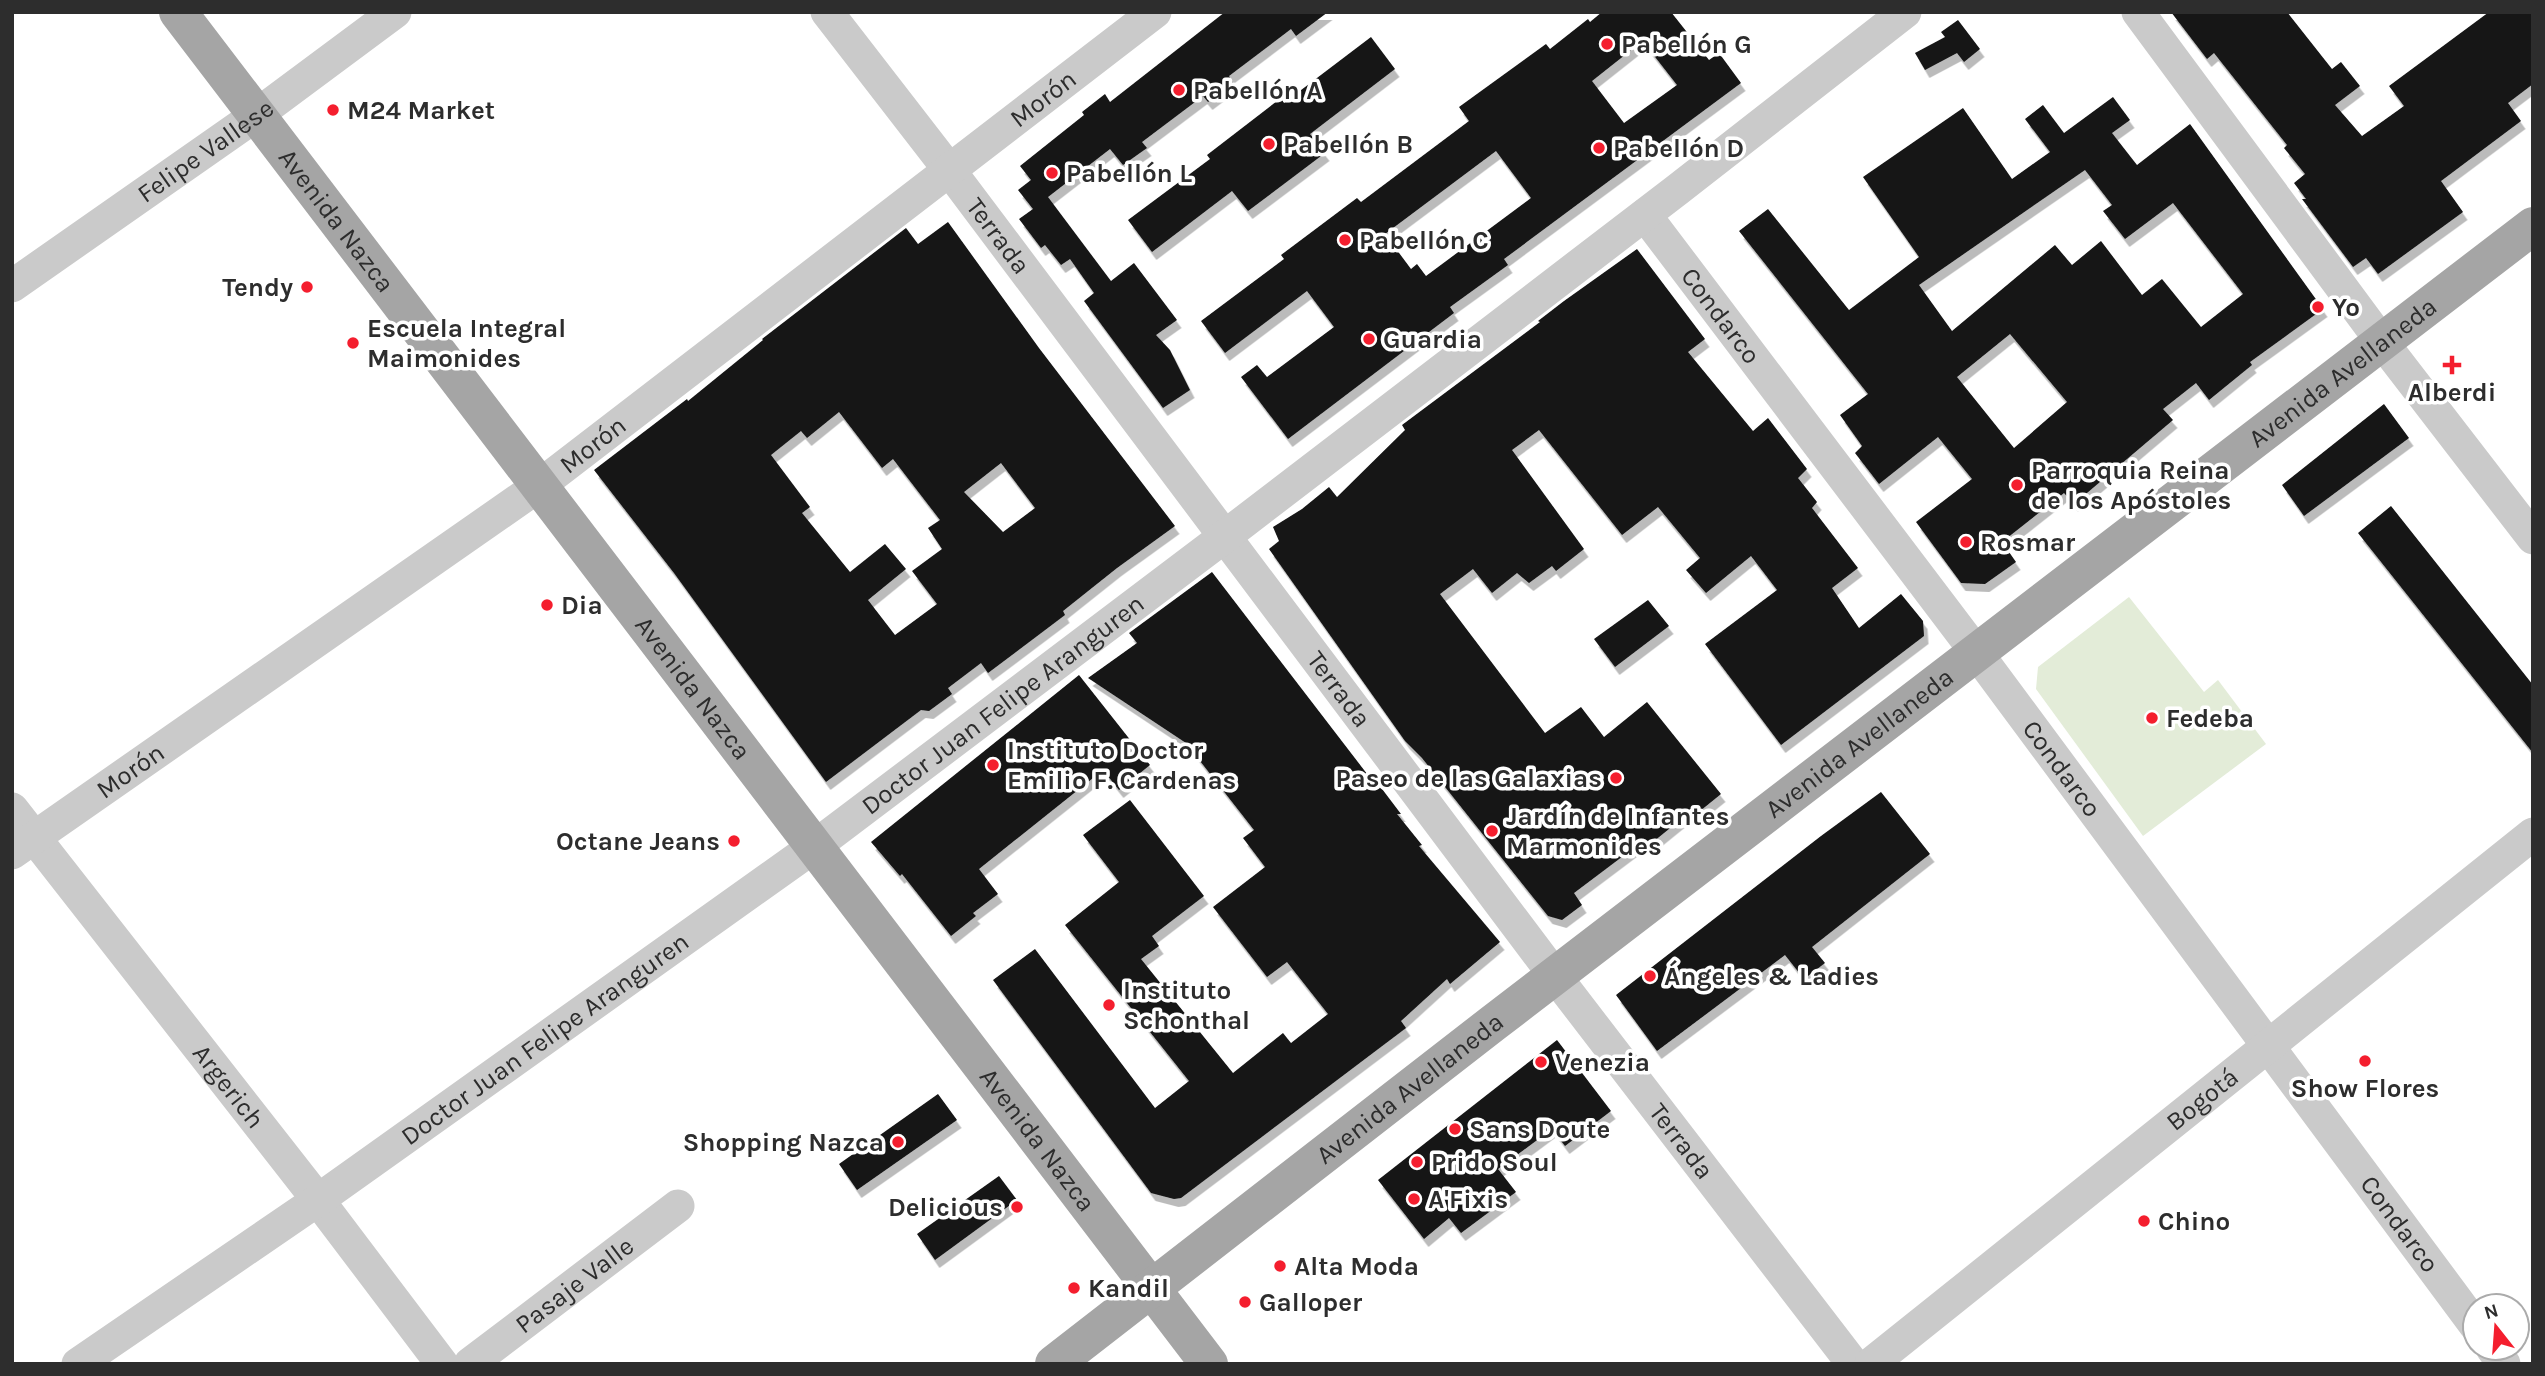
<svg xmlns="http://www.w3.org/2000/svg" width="2545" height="1376" font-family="Karla,sans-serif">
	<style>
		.green { fill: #e3ecd8 }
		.building { fill: #141414; fill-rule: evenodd; filter: url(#shadow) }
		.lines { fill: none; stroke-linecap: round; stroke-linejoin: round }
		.minor { stroke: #cacaca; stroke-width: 33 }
		.major { stroke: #a5a5a5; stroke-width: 38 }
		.poi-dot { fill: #f41e2e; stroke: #fff; stroke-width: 2.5 }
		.labels { text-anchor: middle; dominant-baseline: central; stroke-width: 7; stroke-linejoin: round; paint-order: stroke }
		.poi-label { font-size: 26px; font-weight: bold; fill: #2d2d2d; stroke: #fff; text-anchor: start }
		.street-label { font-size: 26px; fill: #2d2d2d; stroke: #fff }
	</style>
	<defs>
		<filter id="shadow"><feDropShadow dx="4.5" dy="8" stdDeviation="0" flood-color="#0004"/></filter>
	</defs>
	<rect width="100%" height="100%" fill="#fff"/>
	<path class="green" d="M2129 597 2204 692 2218 680 2266 744 2143 836 2036 689 2038 667Z"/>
	<path class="building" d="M1225 12H1328L1296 36 1291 29 1229 76 1233 83 1208 102 1203 96 1142 142 1147 148 1123 165 1110 149 1048 197 1111 281 1134 263 1177 320 1156 335 1170 350 1190 390 1163 408 1084 301 1094 293 1070 259 1061 265 1045 245 1041 248 1019 219 1033 209 1018 190 1031 180 1020 166 1084 115 1082 112 1105 94 1110 102Z
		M1602 12H1671L1709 60 1719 53 1741 83 1504 259 1508 265 1450 307 1454 313 1288 439 1241 377 1257 365 1267 377 1334 327 1307 291 1225 353 1201 321 1284 259 1281 255 1357 198 1361 202 1469 121 1459 107 1546 44 1550 49 1588 19 1590 22ZM1640 43 1643 46 1645 44 1677 85 1624 123 1592 81ZM1496 151 1531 198 1426 276 1417 264 1411 269 1385 234Z
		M2171 12H2287L2332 69 2341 62 2360 86 2335 105 2362 136 2404 106 2389 86 2489 12H2533V84L2508 103 2521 121 2441 181 2463 212 2378 274 2366 258 2353 267 2302 199H2306L2294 183 2305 174 2284 148 2287 145 2214 53 2207 59Z
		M1958 20 1980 49 1964 62 1957 53 1925 70 1915 53 1945 37 1941 32Z
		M1371 37 1395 69 1310 134 1325 153 1248 211 1232 191 1152 252 1128 220 1210 159 1207 155 1281 98 1284 103Z
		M2113 97 2130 120 2112 133 2137 165 2190 124 2323 309 2250 362 2252 365 2209 400 2196 383 2163 409 2173 420 2074 504 2064 493 2002 542 2016 562 1985 584 1961 583 1916 522 1972 479 1938 437 1879 484 1855 453 1862 446 1840 415 1868 394 1739 231 1768 209 1849 310 1919 257 1863 177 1963 108 2012 179 2050 152 2025 119 2043 105 2064 133ZM2085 170 2112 205 2103 211 2125 239 2173 203 2243 294 2201 327 2162 279 2142 295 2101 241 2072 265 2055 245 1952 331 1919 285ZM2010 334 2067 402 2014 448 1957 377Z
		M948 222 1039 348 1175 526 1117 568 1063 611 1065 615 988 673 981 663 948 688 952 694 929 711 921 710 826 782 674 573 594 470 687 399 688 401 763 340 762 339 906 228 918 244ZM839 412 882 468 893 459 940 520 928 528 942 549 912 571 937 604 895 635 868 600 906 569 885 544 850 572 802 513 810 507 771 455 801 431 807 438ZM1001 463 1035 508 1003 532 964 492Z
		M1637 249 1705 339 1688 352 1753 431 1768 418 1807 469 1798 478 1817 502 1812 508 1858 568 1832 588 1859 628 1901 594 1923 621 1924 636 1781 745 1705 644 1777 590 1751 556 1706 593 1686 570 1700 558 1658 507 1622 535 1539 430 1512 450 1584 549 1556 571 1552 566 1529 583 1517 573 1492 593 1473 569 1440 594 1545 733 1581 707 1604 737 1647 702 1721 794 1700 811 1696 807 1648 846 1643 841 1574 893 1582 905 1562 920 1548 916 1422 758 1405 741 1269 549 1279 541 1273 527 1302 509 1329 487 1337 497 1405 430 1402 425 1540 322 1538 321 1564 301Z
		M2384 404 2409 438 2304 516 2282 485Z
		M2391 506 2533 685V753L2358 533Z
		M1212 572 1374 783 1376 781 1401 814H1397L1422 845 1419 846 1500 942 1450 984 1447 979 1401 1021 1406 1028 1181 1198 1174 1199 1151 1193 993 980 1035 949 1155 1108 1189 1081 1065 925 1119 882 1083 835 1130 800 1204 896 1152 936 1159 946 1141 959 1233 1073 1283 1033 1291 1043 1328 1014 1287 962 1267 977 1213 907 1265 867 1243 838 1254 830 1186 743 1088 678 1137 643 1129 633Z
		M1648 600 1669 626 1615 667 1594 639Z
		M1079 675 1150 765 1119 790 1103 770 979 869 998 894 973 913 976 916 951 936 902 874 900 876 871 842Z
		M1881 792 1930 854 1812 947 1825 963 1804 979 1785 955 1657 1051 1616 995 1821 836Z
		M1557 1040 1611 1111 1565 1146 1552 1129 1498 1169 1516 1192 1461 1233 1449 1218 1424 1239 1378 1180Z
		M938 1094 957 1120 857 1190 839 1164Z
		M999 1176 1017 1200 935 1260 917 1234Z"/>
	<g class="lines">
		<g class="minor">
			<path id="s1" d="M827 12 950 171 1555 976 1853 1364"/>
			<path d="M2138 12 2382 342 2533 538"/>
			<path id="s2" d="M1645 215 1976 652 2475 1325"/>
			<path id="s3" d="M12 286 255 116 395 12"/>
			<path id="s4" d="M12 809 318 1200 442 1364"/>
			<path id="s5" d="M12 853 540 485 1155 12"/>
			<path d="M2492 1348 2504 1364"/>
			<path id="s6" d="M78 1364 318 1200 815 846 1224 537 1677 190 1905 12"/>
			<path id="s7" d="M470 1364 678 1206"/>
			<path id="s8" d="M1871 1364 2533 834"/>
		</g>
		<g class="major">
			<path id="s9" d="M178 12 1209 1364"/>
			<path id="s10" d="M1054 1364 1492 1024 2533 226"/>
		</g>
	</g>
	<g class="poi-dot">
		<circle cx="1607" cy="44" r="7"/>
		<circle cx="1179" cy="90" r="7"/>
		<circle cx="333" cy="110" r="7"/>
		<circle cx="1269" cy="144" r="7"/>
		<circle cx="1599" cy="148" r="7"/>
		<circle cx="1052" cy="173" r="7"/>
		<circle cx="1345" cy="240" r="7"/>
		<circle cx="307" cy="287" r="7"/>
		<circle cx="2318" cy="307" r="7"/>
		<circle cx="1369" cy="339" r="7"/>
		<circle cx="353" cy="343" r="7"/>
		<path d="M2448.5 354.5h7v7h7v7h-7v7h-7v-7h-7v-7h7z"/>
		<circle cx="2017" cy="485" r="7"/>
		<circle cx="1966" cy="542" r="7"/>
		<circle cx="547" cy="605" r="7"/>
		<circle cx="2152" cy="718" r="7"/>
		<circle cx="993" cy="765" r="7"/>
		<circle cx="1616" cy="778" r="7"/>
		<circle cx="1492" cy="831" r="7"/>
		<circle cx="734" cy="841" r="7"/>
		<circle cx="1650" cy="976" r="7"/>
		<circle cx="1109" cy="1005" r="7"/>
		<circle cx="2365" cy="1061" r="7"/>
		<circle cx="1541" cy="1062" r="7"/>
		<circle cx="1455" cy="1129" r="7"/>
		<circle cx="898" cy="1142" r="7"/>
		<circle cx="1417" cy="1162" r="7"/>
		<circle cx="1414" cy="1199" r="7"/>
		<circle cx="1017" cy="1207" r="7"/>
		<circle cx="2144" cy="1221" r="7"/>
		<circle cx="1280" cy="1266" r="7"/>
		<circle cx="1074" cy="1288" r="7"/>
		<circle cx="1245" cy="1302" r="7"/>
	</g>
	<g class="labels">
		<g class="poi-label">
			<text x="1621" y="44">Pabellón G</text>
			<text x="1193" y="90">Pabellón A</text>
			<text x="347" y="110">M24 Market</text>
			<text x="1283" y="144">Pabellón B</text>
			<text x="1613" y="148">Pabellón D</text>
			<text x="1066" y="173">Pabellón L</text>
			<text x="1359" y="240">Pabellón C</text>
			<text x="293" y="287" text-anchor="end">Tendy</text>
			<text x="2332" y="307">Yo</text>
			<text x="367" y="328">Escuela Integral<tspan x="367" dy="30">Maimonides</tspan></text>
			<text x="1383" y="339">Guardia</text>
			<text x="2452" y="392" text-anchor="middle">Alberdi</text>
			<text x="2031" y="470">Parroquia Reina<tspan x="2031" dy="30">de los Apóstoles</tspan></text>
			<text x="1980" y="542">Rosmar</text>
			<text x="561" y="605">Dia</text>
			<text x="2166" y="718">Fedeba</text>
			<text x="1007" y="750">Instituto Doctor<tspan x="1007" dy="30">Emilio F. Cardenas</tspan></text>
			<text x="1602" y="778" text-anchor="end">Paseo de las Galaxias</text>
			<text x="1506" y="816">Jardín de Infantes<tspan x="1506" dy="30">Marmonides</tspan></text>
			<text x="720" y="841" text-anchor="end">Octane Jeans</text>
			<text x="1664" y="976">Ángeles &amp; Ladies</text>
			<text x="1123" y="990">Instituto<tspan x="1123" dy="30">Schonthal</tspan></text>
			<text x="1555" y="1062">Venezia</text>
			<text x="2365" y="1088" text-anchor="middle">Show Flores</text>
			<text x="1469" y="1129">Sans Doute</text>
			<text x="884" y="1142" text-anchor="end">Shopping Nazca</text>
			<text x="1431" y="1162">Prido Soul</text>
			<text x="1428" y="1199">A'Fixis</text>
			<text x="1003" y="1207" text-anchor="end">Delicious</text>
			<text x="2158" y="1221">Chino</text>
			<text x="1294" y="1266">Alta Moda</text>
			<text x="1088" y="1288">Kandil</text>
			<text x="1259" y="1302">Galloper</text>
		</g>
		<g class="street-label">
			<text stroke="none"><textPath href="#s5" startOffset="1278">Morón</textPath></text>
			<text stroke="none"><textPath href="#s3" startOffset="236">Felipe Vallese</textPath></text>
			<text stroke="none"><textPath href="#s9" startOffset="262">Avenida Nazca</textPath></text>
			<text stroke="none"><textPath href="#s1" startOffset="282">Terrada</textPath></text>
			<text stroke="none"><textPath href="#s2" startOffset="126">Condarco</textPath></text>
			<text stroke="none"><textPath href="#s10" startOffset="1626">Avenida Avellaneda</textPath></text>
			<text stroke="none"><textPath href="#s5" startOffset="710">Morón</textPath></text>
			<text stroke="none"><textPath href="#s9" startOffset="850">Avenida Nazca</textPath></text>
			<text stroke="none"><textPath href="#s1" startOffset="849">Terrada</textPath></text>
			<text stroke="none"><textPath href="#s6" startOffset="1136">Doctor Juan Felipe Aranguren</textPath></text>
			<text stroke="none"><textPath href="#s10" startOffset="1017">Avenida Avellaneda</textPath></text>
			<text stroke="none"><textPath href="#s2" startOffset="693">Condarco</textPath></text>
			<text stroke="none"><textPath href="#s5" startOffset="144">Morón</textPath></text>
			<text stroke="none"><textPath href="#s6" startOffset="569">Doctor Juan Felipe Aranguren</textPath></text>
			<text stroke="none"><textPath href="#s4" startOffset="352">Argerich</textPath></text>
			<text stroke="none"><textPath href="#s10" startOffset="450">Avenida Avellaneda</textPath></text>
			<text stroke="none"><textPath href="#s8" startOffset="424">Bogotá</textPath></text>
			<text stroke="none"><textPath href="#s9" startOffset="1418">Avenida Nazca</textPath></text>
			<text stroke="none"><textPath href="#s1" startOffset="1416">Terrada</textPath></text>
			<text stroke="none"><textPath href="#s2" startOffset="1260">Condarco</textPath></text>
			<text stroke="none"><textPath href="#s7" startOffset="131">Pasaje Valle</textPath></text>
		</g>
	</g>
	<rect width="2545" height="1376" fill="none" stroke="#2d2d2d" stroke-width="28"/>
	<g transform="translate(2496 1327) rotate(343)"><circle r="33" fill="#ffffff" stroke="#ababab" stroke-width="2"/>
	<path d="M0-5L12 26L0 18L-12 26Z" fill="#f41e2e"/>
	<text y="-10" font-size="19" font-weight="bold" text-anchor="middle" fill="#2d2d2d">N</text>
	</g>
</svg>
